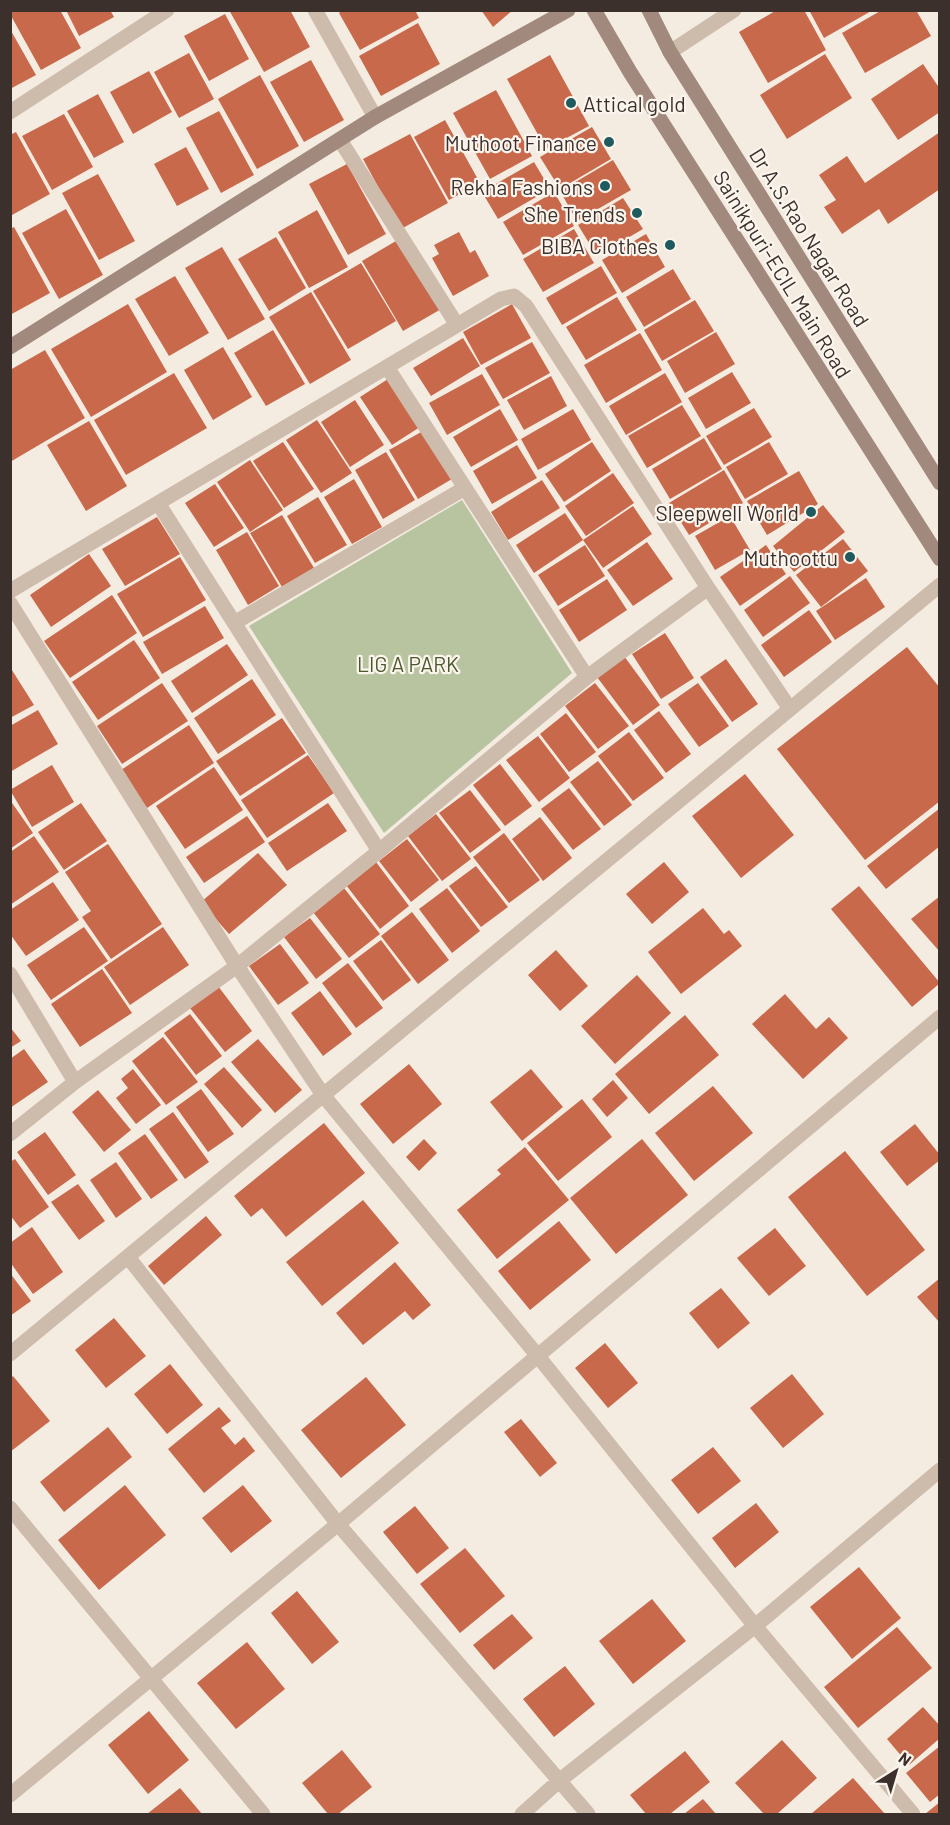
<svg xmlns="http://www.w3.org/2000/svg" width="950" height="1825" font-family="Barlow,sans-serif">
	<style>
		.green { fill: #b8c4a0 }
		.building { fill: #c8694b }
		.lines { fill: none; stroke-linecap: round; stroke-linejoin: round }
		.street { stroke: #cdbbac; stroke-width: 15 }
		.secondary { stroke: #a18a7d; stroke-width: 15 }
		.poi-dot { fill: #1f5a5e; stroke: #fbf5ee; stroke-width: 2 }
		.labels { text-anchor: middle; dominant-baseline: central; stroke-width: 4.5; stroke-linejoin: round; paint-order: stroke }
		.poi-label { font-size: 21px; fill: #3b302b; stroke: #fbf5ee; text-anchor: end }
		.street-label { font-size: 21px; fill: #3b302b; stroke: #fbf5ee }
		.park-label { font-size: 21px; fill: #4a5a2e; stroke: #fbf5ee }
	</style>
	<rect width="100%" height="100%" fill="#f4ebe1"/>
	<path class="green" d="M462 500 572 673 384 833 249 626Z"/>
	<path class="building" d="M10 10H60L81 48 41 70 10 14Z
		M66 10H110L114 17 79 36Z
		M229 10H290L310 47 264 72Z
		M343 10H415L419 18 360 50 339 13Z
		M481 10H513L493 27Z
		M777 10H804L826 50 768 83 739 32Z
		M809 10H873L824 38Z
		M882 10H916L931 36 865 73 842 33Z
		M225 14 249 59 209 81 184 36Z
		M418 23 440 64 381 96 359 56Z
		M10 29 36 75 10 89Z
		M189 53 214 99 179 118 154 72Z
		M825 54 852 98 787 139 760 95Z
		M550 55 589 126 546 149 507 79Z
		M311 60 344 120 304 142 270 82Z
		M923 64 940 89V112L898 140 871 99Z
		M149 71 172 112 133 134 110 92Z
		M260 75 299 146 257 169 218 99Z
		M496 90 532 156 490 179 453 113Z
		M98 94 124 142 94 158 67 111Z
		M219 111 254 175 221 193 186 128Z
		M64 114 93 167 52 190 22 136Z
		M445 120 480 183 449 200 414 137Z
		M592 127 611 159 560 189 540 157Z
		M16 132 50 194 12 215 10 135Z
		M940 132V189L888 224 879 209 842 234 824 207 836 200 819 175 847 156 865 183Z
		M410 134 448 203 401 229 363 159Z
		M186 147 209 189 177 206 154 164Z
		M613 160 631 190 577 221 560 191Z
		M534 162 550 189 498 219 482 192Z
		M347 164 386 234 348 255 309 184Z
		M98 174 135 241 99 260 62 193Z
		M554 192 574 226 523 255 503 222Z
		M623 198 643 229 597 256 578 225Z
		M66 209 103 275 59 299 22 233Z
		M317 210 348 267 309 288 278 232Z
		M14 227 50 293 10 315V229Z
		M574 229 594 263 543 292 523 259Z
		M459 232 470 253 475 250 489 276 453 296 432 258 439 254 434 245Z
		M646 234 665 267 622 293 602 260Z
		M276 237 306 288 269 311 238 259Z
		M401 238 443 308 403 331 362 261Z
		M222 247 265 319 228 340 185 268Z
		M361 263 396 321 348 349 313 291Z
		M601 266 617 293 562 325 546 298Z
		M673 269 691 299 644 327 626 297Z
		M175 276 209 333 169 356 135 299Z
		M311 292 351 360 310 384 269 317Z
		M617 297 637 330 586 360 566 327Z
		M695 300 714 331 662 361 644 330Z
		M128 304 167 372 91 417 51 349Z
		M512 304 531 338 481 365 463 332Z
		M273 330 305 384 266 406 234 353Z
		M716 332 735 364 685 393 667 361Z
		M640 333 662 370 606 403 584 365Z
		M463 338 480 366 431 396 413 368Z
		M532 342 550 373 503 399 485 368Z
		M223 347 252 397 213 420 184 370Z
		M45 350 85 418 10 462V370Z
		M732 372 751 403 706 429 688 398Z
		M174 373 207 428 126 475 94 420Z
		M665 373 682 402 626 435 609 406Z
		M482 374 500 405 447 435 429 403Z
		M551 376 567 406 524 430 507 400Z
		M388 379 420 427 392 445 360 397Z
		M355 400 384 445 350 467 321 422Z
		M682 405 701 436 647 468 628 436Z
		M754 408 772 437 724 465 706 436Z
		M500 409 518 440 471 467 453 437Z
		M573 409 591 440 538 470 521 439Z
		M317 420 352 473 321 493 286 440Z
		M89 421 127 486 86 511 47 445Z
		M423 431 452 479 418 499 389 450Z
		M704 438 722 469 670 499 652 469Z
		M283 442 314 489 284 508 253 461Z
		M592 442 611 471 564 502 545 474Z
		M769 442 788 474 745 499 726 467Z
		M517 445 537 478 492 504 473 471Z
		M386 452 415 500 383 519 355 470Z
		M250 460 283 510 250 532 217 482Z
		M724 470 743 503 689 535 669 503Z
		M799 471 818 504 767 535 747 501Z
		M613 473 634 503 586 536 565 506Z
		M354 479 382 527 352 544 324 497Z
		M542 480 560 508 508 540 491 512Z
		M215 484 244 528 214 547 185 503Z
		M318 497 347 545 315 563 287 516Z
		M823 505 845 532 794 572 773 546Z
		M633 506 652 534 603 568 583 540Z
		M565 513 583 540 534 573 516 545Z
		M282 515 314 568 282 587 250 533Z
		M730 516 750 550 715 570 695 536Z
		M157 517 180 554 125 586 102 549Z
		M247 532 279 586 248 605 216 550Z
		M843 539 868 571 821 607 796 575Z
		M647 542 673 579 633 606 607 570Z
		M585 545 605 576 558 606 538 575Z
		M766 545 786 574 740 606 720 577Z
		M89 554 111 586 51 627 30 595Z
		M180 557 206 600 143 637 117 594Z
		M790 576 810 603 763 637 744 610Z
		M866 578 885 607 835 640 816 611Z
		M607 579 627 610 579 642 559 610Z
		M112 595 137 633 70 678 44 641Z
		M205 606 224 638 162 674 143 642Z
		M809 610 832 642 784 677 761 645Z
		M665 633 694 678 661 699 632 654Z
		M134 640 160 678 98 720 72 682Z
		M227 644 248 675 192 713 171 681Z
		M907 647 940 688V801L865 860 777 749Z
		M624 656 660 705 633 725 597 677Z
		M726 659 758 704 732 722 700 677Z
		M10 667 34 705 10 718Z
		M252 679 276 715 218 754 194 718Z
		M162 683 188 721 122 764 97 726Z
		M595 683 629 726 598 749 565 706Z
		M698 683 729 726 699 747 668 704Z
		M38 710 58 744 10 772V726Z
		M659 711 691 754 666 773 634 730Z
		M566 713 596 752 569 772 540 734Z
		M282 718 306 753 240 796 216 761Z
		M189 725 214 763 147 808 121 770Z
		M629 732 664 778 633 801 598 756Z
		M538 736 570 778 539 802 506 760Z
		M308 755 334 793 267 838 241 800Z
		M598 761 632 805 604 826 570 782Z
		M500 764 532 806 505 826 473 785Z
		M52 765 74 802 32 827 10 790Z
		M214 767 243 810 185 849 156 806Z
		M745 774 794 835 741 878 692 816Z
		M569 788 601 829 573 850 541 809Z
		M470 790 501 830 470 853 439 813Z
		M10 800 33 833 10 849Z
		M81 803 107 841 64 870 38 832Z
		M328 803 347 831 287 871 268 843Z
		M940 808V846L886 889 867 866Z
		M436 814 471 859 442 881 408 836Z
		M247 816 265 842 204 883 186 857Z
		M540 817 572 858 543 881 512 839Z
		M504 833 540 880 509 903 473 857Z
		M34 836 59 872 10 905V852Z
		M407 839 439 880 411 902 379 861Z
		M108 844 162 924 111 959 82 917 91 911 65 872Z
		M258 853 287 885 229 934 201 902Z
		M376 862 409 906 380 929 346 885Z
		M664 862 689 892 652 924 626 894Z
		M476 866 508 907 481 927 449 886Z
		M53 882 79 920 26 956 10 934V910Z
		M859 886 940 983 912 1007 831 909Z
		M344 888 380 934 349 958 313 912Z
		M447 888 480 931 452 953 419 909Z
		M940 896V952L911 919Z
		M703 908 724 934 729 930 742 946 681 994 648 952Z
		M412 912 449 960 418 984 381 936Z
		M310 918 342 959 316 979 284 937Z
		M84 927 108 961 51 1000 27 965Z
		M163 927 189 965 130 1005 104 967Z
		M381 940 411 980 383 1001 353 961Z
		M280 944 309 983 278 1005 249 966Z
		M556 950 588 986 560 1011 528 975Z
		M348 963 383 1008 356 1028 322 983Z
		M102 969 132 1013 80 1047 51 1004Z
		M637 975 671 1013 615 1064 581 1026Z
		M218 986 252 1031 225 1052 190 1008Z
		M320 991 352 1034 323 1056 291 1013Z
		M785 994 816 1029 829 1017 848 1038 803 1079 752 1024Z
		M190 1014 222 1056 196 1075 164 1033Z
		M685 1015 719 1055 649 1114 615 1074Z
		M10 1027 21 1041 10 1048Z
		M163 1037 198 1082 166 1105 132 1061Z
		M258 1039 302 1090 275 1113 231 1062Z
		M24 1049 48 1082 10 1108V1059Z
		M409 1064 442 1104 393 1144 360 1104Z
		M224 1067 262 1110 242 1128 204 1084Z
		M133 1069 161 1105 136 1124 116 1098 128 1088 121 1079Z
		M531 1069 563 1107 522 1141 490 1102Z
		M613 1080 628 1098 607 1117 592 1099Z
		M713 1086 753 1133 694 1181 655 1133Z
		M201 1089 234 1134 208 1152 176 1107Z
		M98 1090 131 1130 104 1152 72 1112Z
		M582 1099 612 1137 558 1181 527 1143Z
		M173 1112 209 1162 185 1179 149 1129Z
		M324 1123 365 1173 286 1237 262 1208 251 1217 234 1196Z
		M915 1124 940 1155V1160L907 1186 880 1152Z
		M45 1132 76 1175 48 1195 17 1152Z
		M145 1134 178 1180 151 1199 118 1153Z
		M424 1139 437 1153 419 1171 406 1157Z
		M642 1139 688 1195 616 1254 570 1198Z
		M525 1147 569 1200 497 1259 457 1210 501 1174 497 1170Z
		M845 1151 925 1250 867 1296 788 1197Z
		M15 1159 49 1207 20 1228 10 1215V1162Z
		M116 1162 142 1199 116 1218 90 1180Z
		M78 1184 105 1221 79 1240 51 1202Z
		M363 1200 399 1243 322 1306 286 1262Z
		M206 1216 222 1235 164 1285 148 1266Z
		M559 1221 591 1260 530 1310 498 1271Z
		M32 1227 63 1272 33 1294 10 1262V1243Z
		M775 1228 806 1266 769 1296 737 1258Z
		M395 1262 431 1305 413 1320 405 1311 363 1345 336 1313Z
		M10 1273 31 1301 10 1316Z
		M940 1278V1323L917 1297Z
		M721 1288 750 1323 718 1349 689 1313Z
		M114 1318 146 1356 106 1388 75 1350Z
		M605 1343 638 1383 608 1408 575 1368Z
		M170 1364 203 1405 167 1434 134 1394Z
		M792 1374 824 1414 783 1448 750 1408Z
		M13 1376 50 1421 10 1452V1379Z
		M366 1377 406 1425 341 1478 301 1430Z
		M219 1407 231 1421 221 1428 235 1445 244 1437 255 1451 204 1493 168 1449Z
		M521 1419 557 1463 540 1477 504 1432Z
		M108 1427 132 1457 64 1512 40 1482Z
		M713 1447 741 1481 698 1514 671 1480Z
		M125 1485 166 1535 99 1590 58 1540Z
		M243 1485 272 1521 231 1553 202 1518Z
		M756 1503 779 1532 735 1568 712 1538Z
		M415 1506 449 1548 417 1574 383 1532Z
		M465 1548 505 1596 460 1633 420 1584Z
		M859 1567 901 1618 852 1659 810 1607Z
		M297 1591 339 1642 312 1664 271 1613Z
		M652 1599 686 1641 633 1684 599 1641Z
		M512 1614 533 1638 494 1670 473 1645Z
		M897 1627 932 1668 858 1728 824 1687Z
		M247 1642 285 1689 236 1729 197 1683Z
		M565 1666 595 1704 554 1737 523 1699Z
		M923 1707 940 1726V1738L909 1765 887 1739Z
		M149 1711 189 1760 148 1794 108 1745Z
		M782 1740 817 1778 777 1814H764L735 1783Z
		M940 1746V1794L930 1802 906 1773Z
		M342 1750 372 1787 338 1814H328L302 1783Z
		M685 1751 710 1782 670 1814H646L630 1795Z
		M853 1778 885 1814H811Z
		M180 1788 202 1814H147Z
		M703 1799 716 1814H684Z
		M940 1802V1814H925Z"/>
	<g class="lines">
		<path class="street" d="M315 10 375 117
			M670 52 734 10
			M10 112 167 10
			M340 140 457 325
			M387 367 587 677
			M158 503 379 851
			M10 591 501 299 514 296 526 306 708 588 790 709
			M10 603 237 966 323 1095 537 1355 755 1626 913 1814
			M234 623 465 488
			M10 974 75 1082
			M10 1134 75 1082 237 966 379 851 587 677 708 588
			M128 1257 338 1524 588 1814
			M10 1354 940 585
			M10 1508 263 1814
			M10 1795 338 1524 940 1017
			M522 1814 559 1781 755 1626 940 1470"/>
		<path class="secondary" d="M594 10 630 72 940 559
			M649 10 670 52 940 483
			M10 347 375 117 568 10"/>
	</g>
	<g class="poi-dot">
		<circle cx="571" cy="103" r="6"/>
		<circle cx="609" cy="142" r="6"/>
		<circle cx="605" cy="186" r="6"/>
		<circle cx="637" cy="213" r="6"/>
		<circle cx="670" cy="245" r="6"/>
		<circle cx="811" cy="512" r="6"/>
		<circle cx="850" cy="557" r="6"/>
	</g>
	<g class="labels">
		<g class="poi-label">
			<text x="583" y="103" text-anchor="start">Attical gold</text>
			<text x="597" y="142">Muthoot Finance</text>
			<text x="593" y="186">Rekha Fashions</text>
			<text x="625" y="213">She Trends</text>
			<text x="658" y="245">BIBA Clothes</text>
			<text x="799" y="512">Sleepwell World</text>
			<text x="838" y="557">Muthoottu</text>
		</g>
		<g class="street-label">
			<text transform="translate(810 237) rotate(58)">Dr A.S.Rao Nagar Road</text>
			<text transform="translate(783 274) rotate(58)">Sainikpuri-ECIL Main Road</text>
		</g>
		<g class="park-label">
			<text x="408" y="663">LIG A PARK</text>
		</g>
	</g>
	<rect width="950" height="1825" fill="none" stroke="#3b302b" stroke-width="24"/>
	<g transform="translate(896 1771) rotate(37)" stroke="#fbf5ee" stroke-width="4.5" paint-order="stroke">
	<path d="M0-4.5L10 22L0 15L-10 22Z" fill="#3b302b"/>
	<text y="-9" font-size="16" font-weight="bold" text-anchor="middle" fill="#3b302b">N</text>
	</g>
</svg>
